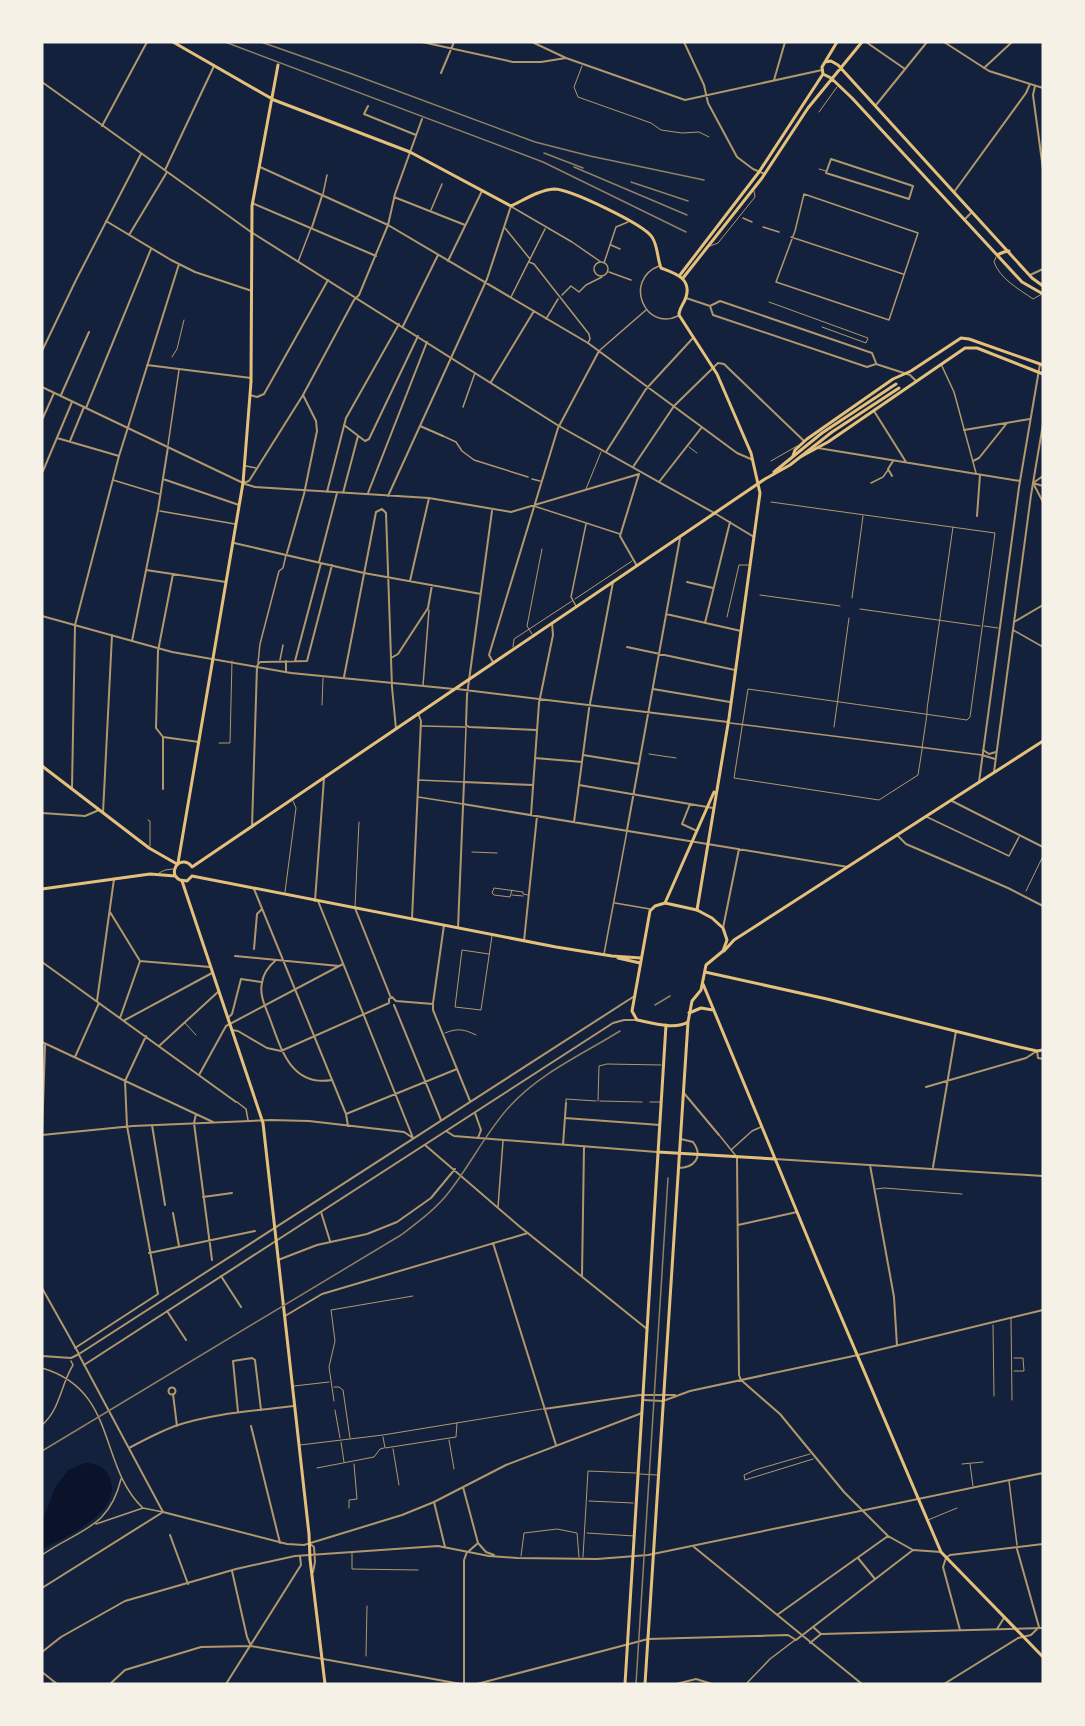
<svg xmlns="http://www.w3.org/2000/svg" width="1085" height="1726" font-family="Ubuntu,sans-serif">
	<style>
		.water { fill: #0b132b }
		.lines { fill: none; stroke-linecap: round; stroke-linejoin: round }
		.service { stroke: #b1986c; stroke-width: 1 }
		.pedestrian { stroke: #b1986c; stroke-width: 1.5 }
		.minor { stroke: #b1986c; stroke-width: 2 }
		.tertiary { stroke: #b1986c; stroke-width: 2 }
		.secondary { stroke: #e5c07b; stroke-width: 3 }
		.primary { stroke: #e5c07b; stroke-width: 3 }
		.rail { stroke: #918062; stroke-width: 1.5 }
	</style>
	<rect width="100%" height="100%" fill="#14213d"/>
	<path class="water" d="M85 1463C95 1463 104 1466 109 1476 126 1511 66 1537 42 1549V1521L55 1488 68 1470Z"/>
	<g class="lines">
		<path class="service" d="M582 66 574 87 578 97 651 123 661 130 682 133 699 132 709 137
			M819 112 837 87
			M819 169 826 171
			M710 246 718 243 755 197 754 191
			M996 257 994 262C1000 279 1019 289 1033 299L1042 294
			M769 302 868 338 866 343 822 327
			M172 357 177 349 184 320
			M689 447 697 453
			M771 461 797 446
			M586 489 601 452
			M771 502 995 533 970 717 967 720C894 710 821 699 748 689L734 778 879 800 918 775 922 750V748L927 714V709L953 527
			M760 595 840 606
			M852 598 863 516
			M575 599 632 561
			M860 609 980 626
			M727 617 739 565H749
			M984 626 998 628
			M532 634 527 626 542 549
			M513 647 514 639 572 601
			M322 705 323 678
			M834 727 849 618
			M219 743H230L232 661
			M649 754 676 758
			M148 820 150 821V846
			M472 852 497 853
			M159 873 165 870 173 869
			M512 890 510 897 494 895 492 893 494 888 523 892V894L528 895
			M1026 891 1043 856
			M285 892 296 808 293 801
			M512 895 523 896
			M355 907 359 822
			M489 954 462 950 455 1007 481 1010 492 936
			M185 1023 196 1035
			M445 1033C457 1028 464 1029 476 1035
			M598 1101 599 1066 607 1064 661 1065
			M600 1101 642 1102
			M566 1102V1099L596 1101
			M650 1102H660
			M876 1189 884 1188 962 1194
			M1011 1318 1012 1400
			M993 1325 994 1396
			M1014 1371H1024L1023 1358H1014
			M294 1386 329 1382
			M334 1387H339L343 1390 350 1438
			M334 1401 329 1367 335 1341 331 1310 413 1296
			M335 1410 340 1438
			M383 1437 385 1448 456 1437 457 1423
			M449 1440 454 1469
			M341 1442 344 1462
			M300 1445 383 1435 542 1409
			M393 1449 399 1485
			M810 1454 755 1470 744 1475 745 1480 813 1459
			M962 1464 983 1462
			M970 1464 973 1486
			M317 1468 374 1457 380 1449 384 1448
			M640 1474 657 1475
			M589 1501 633 1503
			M349 1508V1500L357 1499 354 1464
			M928 1520 957 1508
			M587 1533 634 1536
			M352 1553V1569L418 1570
			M521 1556 524 1533 557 1529 577 1533 579 1557
			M583 1557 588 1471 636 1473
			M366 1656 367 1606"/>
		<path class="pedestrian" d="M323 194 327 175
			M804 194 918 233 889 320 776 282 795 231Z
			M512 207 572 242 601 262
			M431 210 442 184
			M743 218 752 222
			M763 227 779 232
			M505 228 530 259
			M791 237 903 274
			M611 245 620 249
			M594 269a7 7 0 1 1 14 0a7 7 0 1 1-14 0Z
			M298 262 311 228
			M529 262 534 264 589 334 590 339 588 343
			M604 263 616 227 628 222
			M659 266C623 280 645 332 678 316
			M609 272 631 280
			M562 295 571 286 579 292 586 285 602 277
			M511 297 545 229
			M546 319 558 299
			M600 350 646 310
			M941 364 954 392 976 473
			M463 407 475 373
			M443 436 456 442 462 451 474 460 528 477
			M168 445 179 370
			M246 466 256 468
			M532 479 540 481
			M113 480 159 494
			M871 483 883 477 888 470
			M534 506 620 534
			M160 511 235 524
			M576 606 571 597 586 524
			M1013 630 1043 647
			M280 660 283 645
			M258 663 260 644 279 571 283 568 286 555
			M423 685 429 610
			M730 723 982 755
			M421 726 465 727
			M418 780 464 782 466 727
			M418 797 463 804
			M927 817 1009 856 1019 837
			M615 903 650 909
			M604 954 627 831
			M237 1102 246 1109 248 1120
			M720 1136 736 1156
			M731 1150 752 1131 761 1127
			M498 1207 503 1141
			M42 1368C118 1390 98 1466 143 1508
			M42 1425C60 1410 61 1384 73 1365L71 1361
			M1009 1481 1017 1545
			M96 1524 143 1508 163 1512
			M42 1555C79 1529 109 1529 121 1479
			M746 1684 770 1659 795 1640"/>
		<path class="minor" d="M422 42 513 62H541L566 58
			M532 42 566 58 685 100 822 70
			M684 42 704 85 708 103 737 157 753 169 765 174
			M866 42 905 69
			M984 68 1012 42
			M441 73 454 42
			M774 80 785 42
			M1035 86 1033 95 1043 169
			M876 105 927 42
			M368 106 364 114 416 135
			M102 126 147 42
			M831 159 913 186 909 199 826 173Z
			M260 167 388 225 588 343 737 453 753 460
			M165 170 214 66
			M954 192 1026 93 1030 84
			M394 197 465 225
			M252 203 376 256
			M964 220 972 212
			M106 221 171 260 195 272 252 291
			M312 227 322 196
			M129 235 167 172
			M448 261 482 191
			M1030 275 1043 269
			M686 298 710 306 713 315 867 367 876 364 910 375 916 381
			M710 306 720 301 872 353 876 363
			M403 326 438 255
			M42 351 76 280 141 154
			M147 365 251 378
			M491 382 534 311
			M61 395 89 332
			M250 395 257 397 264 394 328 280
			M86 408 151 249
			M874 411 906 462
			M42 420 54 393
			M344 425 365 441 369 439 418 336
			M420 426 443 436
			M964 430 1030 419
			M57 438 119 456
			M70 441 84 407
			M818 448 1020 481
			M606 452 646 389 693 338
			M973 461 979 458 1007 423
			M633 467 674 406 718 363 724 364 804 441
			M43 471 72 402
			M892 476 888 469 893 461
			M163 479 239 505
			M659 482 702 427
			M243 483 249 481 303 395 354 300 359 295 388 225 395 194 422 119
			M1033 483 1043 502
			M1033 483 1043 476
			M1033 483 1043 486
			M245 484 255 487 429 498 511 512 639 474
			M327 492 346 418 399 324
			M343 493 358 436
			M368 493 427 342
			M388 496 487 279 511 206
			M492 511 467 695 466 725 469 727 537 730
			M716 514 754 537
			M977 516 980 475
			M234 543 364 573 481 594
			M287 553 304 494 317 431 316 421 303 395
			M319 562 337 493
			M637 566 620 536 639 474
			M146 570 226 582
			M173 574 158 651 156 728 163 737 199 742
			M410 581 429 498
			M687 582 713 588
			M666 614 741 631
			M1014 622 1043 605
			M705 623 730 522
			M132 641 158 510 168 447
			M627 647 735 670
			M391 658 398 654 428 608 432 585
			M286 661V672
			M295 661 321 563
			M493 662 489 655 558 428 599 351
			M344 677 376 512 382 509 386 513 392 687 396 729
			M457 689 728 722
			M653 689 730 702
			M163 737V789
			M983 750 989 754 996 752
			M583 755 639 764
			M982 755 995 759
			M535 758 582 762
			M579 785 713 808
			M72 788 75 625 119 456 179 264
			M952 801 1043 847
			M463 804 848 867
			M690 804 682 824 697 831
			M42 813 85 816 99 810
			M103 813 112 635
			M531 815 539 703 553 635 552 623
			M574 822 589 709 613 582
			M252 827 257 666 260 662H263L307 661 332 565
			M627 830 680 538
			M897 835 906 844 1008 888 1043 906
			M254 889 346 1114 348 1126
			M315 901 324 778
			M318 901 413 1138
			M355 908 391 998
			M110 912 140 961
			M412 919 421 721 418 713
			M458 928 464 782 533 785
			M723 928 739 849
			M524 941 537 816
			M254 949 257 914 262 909
			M235 956 339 966
			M276 960C269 966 263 974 262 983 259 995 266 1008 270 1019 281 1049 291 1087 332 1080
			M140 961 210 967
			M42 962 236 1102
			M97 1001 114 879
			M433 1003 444 925
			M394 1005 441 1120
			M120 1018 140 961
			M228 1018 232 1014 241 979 261 982
			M125 1020 212 973
			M232 1030 238 1031 267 1048 281 1051 389 1003V999L392 997 396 1001 433 1004V1010L470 1101
			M42 1042 213 1122
			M159 1046 219 991
			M75 1057 99 1003
			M199 1075 226 1026 343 964
			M926 1087 1026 1058 1037 1051 1038 1058 1043 1059
			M683 1092 719 1135
			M475 1113 481 1130 478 1138
			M196 1114 194 1123 212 1260
			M346 1114 457 1069
			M565 1118 660 1125
			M152 1125 165 1205
			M446 1131 454 1136 657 1152
			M42 1135 133 1126 271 1120 309 1121 404 1132 413 1138
			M42 1135 45 1045
			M425 1145 519 1226 647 1329
			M563 1145 566 1103
			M737 1158 739 1375 741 1380
			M775 1159 1043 1176
			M870 1165 894 1297 897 1346
			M933 1167 956 1031
			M678 1168C694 1168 704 1157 693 1142L681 1139
			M203 1197 232 1193
			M321 1212 330 1241
			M173 1213 179 1246
			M738 1225 797 1212
			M493 1243 556 1445
			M149 1253 255 1231
			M278 1260 317 1245 367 1234 397 1222 431 1198 455 1169
			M221 1276 241 1307
			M582 1276 584 1147
			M42 1288 79 1354
			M167 1311 186 1340
			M285 1316 322 1294 528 1233
			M75 1348 158 1294 127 1126 125 1081 146 1036
			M741 1380 780 1414 844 1492 888 1536 913 1550 941 1552
			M168.5 1391a3.5 3.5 0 1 1 7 0a3.5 3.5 0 1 1-7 0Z
			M173 1394 177 1426
			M643 1400 663 1401 690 1391 858 1355 1043 1310
			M544 1409 640 1395H675
			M238 1412 233 1361 252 1358 255 1360 261 1410
			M251 1426 280 1543
			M129 1448C144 1440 159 1432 175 1426 213 1413 254 1411 294 1406
			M434 1502 445 1547
			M170 1535 188 1584
			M694 1547 862 1684
			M1017 1549 1039 1627
			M858 1558 875 1579
			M232 1571 247 1637 251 1646
			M42 1588 163 1512
			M777 1615 888 1536
			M813 1627 821 1634
			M997 1629 1004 1618
			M960 1630 943 1567 946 1558 950 1555 1043 1544
			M821 1634 1043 1628
			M810 1643 821 1634
			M42 1672 57 1684
			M110 1684 125 1670 201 1647 251 1646 461 1684
			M226 1684 301 1565 300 1556
			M464 1684V1560L467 1552
			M477 1684 648 1639 788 1635 796 1640 913 1550
			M676 1684 696 1679 712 1684
			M944 1684 1018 1638 1031 1635 1039 1627"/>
		<path class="tertiary" d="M944 42 989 71 1043 88
			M42 82 251 232 559 426 716 514
			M42 387 243 483
			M42 616 172 652 291 673 454 689
			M994 772 1031 495 1043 424
			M979 782 1019 487 1040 364
			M79 1355 163 1512 287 1544 304 1545 402 1515 434 1502 506 1465 642 1413
			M42 1356 71 1358 79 1354 633 997
			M84 1365 613 1023 624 1020H637
			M463 1487 478 1543 486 1552 494 1555
			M310 1544 314 1547 315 1562 313 1572
			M469 1551 478 1543
			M42 1652 61 1637 125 1601 236 1569 295 1556 438 1546 489 1556 517 1558 597 1559 648 1555 1043 1473"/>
		<path class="secondary" d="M173 42 274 100 410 152 511 206C524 200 539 190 554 189 570 189 643 224 652 237 658 246 657 258 661 268 674 273 692 278 686 297 684 304 679 308 679 315L717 374 751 453 760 493 729 718 697 910
			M837 42 822 67 823 74 831 78 852 98 1022 282 1043 294
			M825 62 831 61 838 65 1032 278 1043 286
			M997 255 1004 252 1009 251
			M680 275 759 172 823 74
			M683 278 762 178 808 108 862 42
			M793 456 795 450 807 439 893 379 911 371 961 338 969 339 1043 365
			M802 456 828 442 965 348H977L1043 374
			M42 766 149 848 177 864
			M178 863 243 483 251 382 252 206 278 65
			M182 881 263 1123 309 1534 310 1559 325 1684
			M665 903 714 792
			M724 951 734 940 1043 741
			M703 984 816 1258 941 1552 1043 1657
			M689 1013 701 1008 713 1010
			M658 1152 775 1159"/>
		<path class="primary" d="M774 472 822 433 896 384
			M192 867 765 479 790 465 832 432 899 388
			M192 876 556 947 612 956 641 958
			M192 876 187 881 180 880C174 877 173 872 176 866 181 860 188 861 192 867
			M42 889 150 874 175 876
			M618 958 640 963
			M705 972 827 999 1015 1046 1037 1051 1043 1050
			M625 1684 666 1025
			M645 1684 688 1022 692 1001 701 990 706 965 723 951 727 940 723 928 712 918 697 910 665 903 655 906 650 911 632 1011 637 1020C652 1023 675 1030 688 1022"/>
		<path class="rail" d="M225 42 543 162 686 232
			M261 42 352 74 535 142 590 156 704 180
			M544 153 583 168
			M574 167 687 215
			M631 182 688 201
			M655 1005 670 996
			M42 1451 401 1235C418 1222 436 1209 449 1192 471 1164 486 1132 510 1106 540 1073 583 1054 620 1031
			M636 1684 668 1178"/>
	</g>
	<rect width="1085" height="1726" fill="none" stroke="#f6f1e7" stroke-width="87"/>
</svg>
